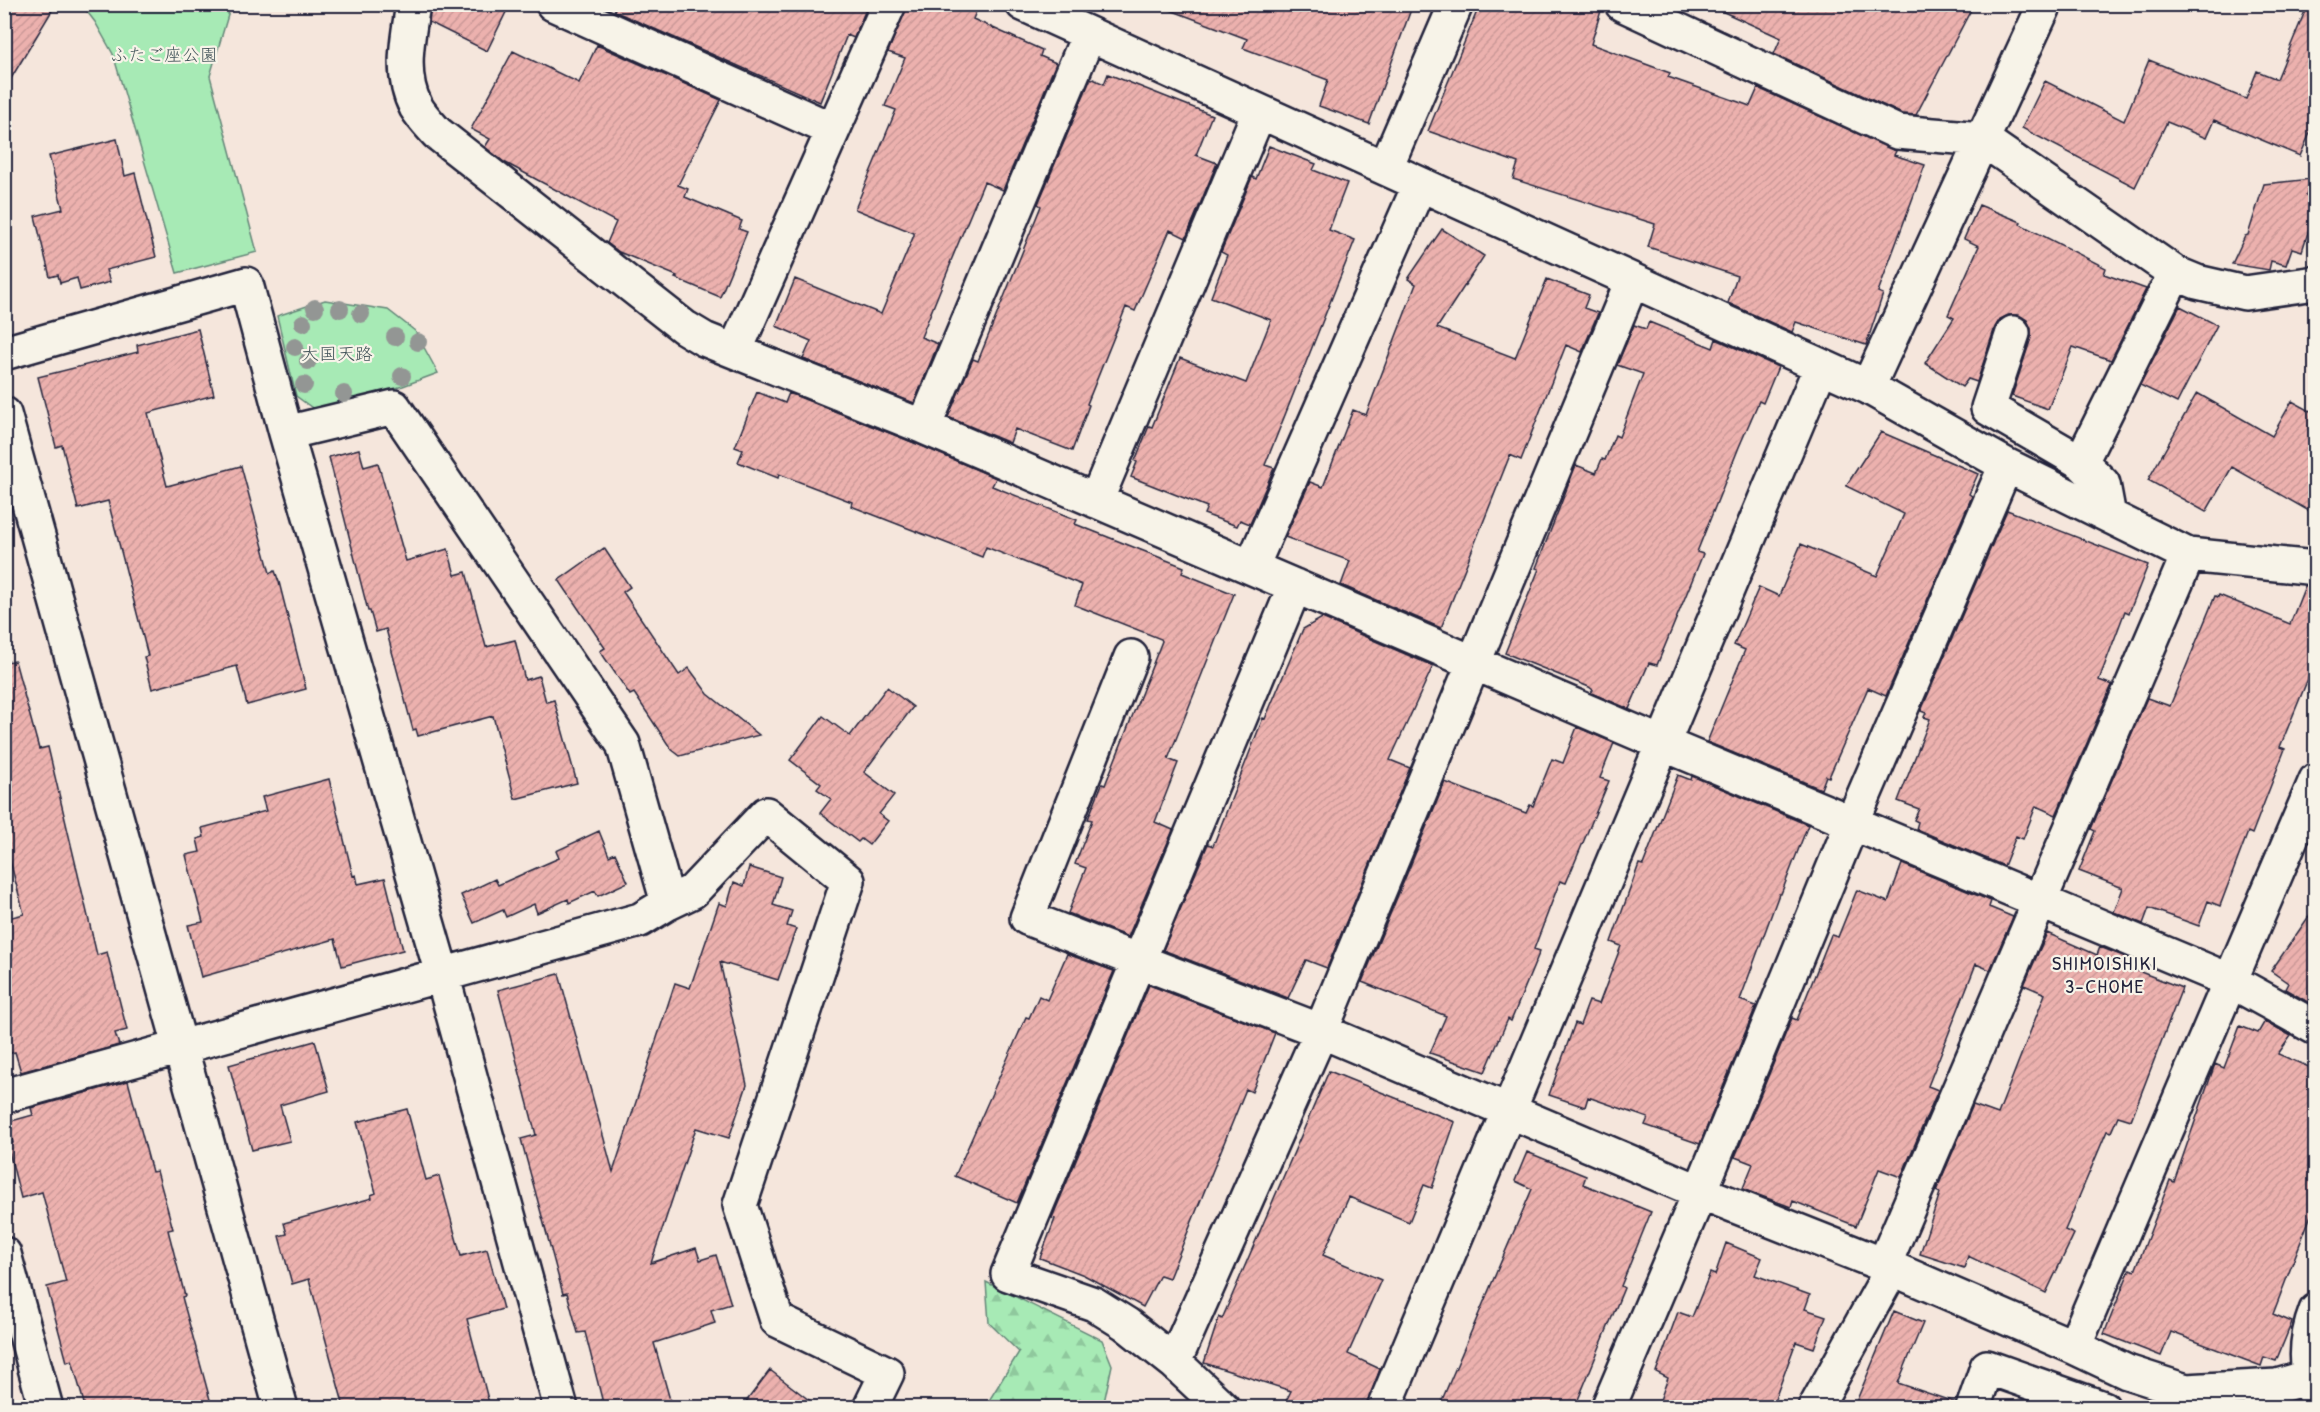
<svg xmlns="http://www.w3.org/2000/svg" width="2320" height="1412" font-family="'Patrick Hand','Klee One',sans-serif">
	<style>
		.green { fill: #a7eab5; stroke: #648678; stroke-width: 1.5 }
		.forest { fill: url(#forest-firs); stroke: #648678; stroke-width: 1.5 }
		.building { fill: url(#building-hatch); stroke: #22223b; stroke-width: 1.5 }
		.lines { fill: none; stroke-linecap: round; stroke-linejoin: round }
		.minor-casing { stroke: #22223b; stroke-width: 38 }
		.minor { stroke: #f7f3e8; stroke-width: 33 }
		.tree { fill: #939694 }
		.labels { text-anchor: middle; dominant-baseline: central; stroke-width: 4.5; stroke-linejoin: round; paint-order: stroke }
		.park-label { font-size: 18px; fill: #43545a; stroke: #f7f3e8 }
		.neighbourhood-label { font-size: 20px; letter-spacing: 1.5px; fill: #22223b; stroke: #f7f3e8 }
	</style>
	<defs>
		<pattern id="forest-firs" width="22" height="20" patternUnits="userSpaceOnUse" patternTransform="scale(1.5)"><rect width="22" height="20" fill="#a7eab5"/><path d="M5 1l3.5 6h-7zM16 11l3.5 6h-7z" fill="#8fc89d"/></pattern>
		<pattern id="building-hatch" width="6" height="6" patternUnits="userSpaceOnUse" patternTransform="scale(1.5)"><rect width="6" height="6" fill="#ecb1ae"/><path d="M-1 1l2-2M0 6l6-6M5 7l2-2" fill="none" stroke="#ca9897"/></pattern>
	</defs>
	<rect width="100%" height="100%" fill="#f5e6dc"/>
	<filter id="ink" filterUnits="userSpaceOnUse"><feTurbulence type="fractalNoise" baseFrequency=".0167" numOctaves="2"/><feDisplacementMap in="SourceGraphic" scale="12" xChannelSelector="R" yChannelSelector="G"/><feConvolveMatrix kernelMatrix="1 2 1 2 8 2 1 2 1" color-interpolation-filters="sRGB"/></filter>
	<g filter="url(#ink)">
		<path class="green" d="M82 5H231L210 76 257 252 177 273 113 54 95 22Z
			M325 300 388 310 415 331 438 373 403 386 315 410 296 396 277 316Z"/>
		<path class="forest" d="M986 1282 1102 1340 1112 1365 1103 1407H985L1019 1352 989 1323Z"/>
		<path class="building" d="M4 4H56L4 90Z
			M431 4H510L487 51 429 22Z
			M617 4H868L854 38 847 35 820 102 614 11Z
			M907 4H979L973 19 1042 50 1040 56 1056 63 1003 190 984 182 950 263H951L921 337 938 344 914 403 803 359 811 341 776 326 795 279 881 314 914 235V233L855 209 896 110 885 106 905 58 888 52Z
			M1165 4H1413L1369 124 1319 106 1328 80 1243 48 1247 39 1165 8Z
			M1480 4H1603L1591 44 1670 73 1668 77 1750 106 1758 88 1896 151 1894 155 1925 165 1878 292 1883 294 1866 345 1796 322 1792 332 1728 303 1737 276 1648 247 1655 224 1513 179 1518 163 1428 131Z
			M1706 4H1974L1916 115 1902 114 1774 54 1781 38Z
			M2308 4H2316V119L2300 156 2214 120 2206 138 2167 122 2135 187 2022 128 2045 81 2124 121 2149 60 2246 99 2257 71 2277 79Z
			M597 45 721 100 678 185 688 189 685 197 742 221 739 229 747 232 720 297 675 278 677 276 619 252 607 243 616 222 504 162 485 147 490 139 471 129 513 51 579 83Z
			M1108 74 1212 115 1196 155 1217 163 1186 238 1170 230 1135 311 1126 307 1087 404 1089 405 1072 451 1015 429 1010 443 948 417 973 359 978 361 1041 206 1038 204 1091 78 1104 84Z
			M117 139 125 176 135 173 156 257 106 270 110 282 80 290 77 278 60 283 58 275 50 277 35 216 63 209 49 156Z
			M1269 146 1316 164 1313 170 1347 183 1329 230 1355 240 1265 465 1274 468 1250 524 1240 520 1237 526 1204 514 1207 507 1131 477 1137 462 1135 461 1149 426 1152 427 1180 358 1246 383 1271 320 1211 297 1227 255 1221 252 1252 177 1256 179Z
			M2311 179 2306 196 2313 198 2309 209 2315 211 2302 251 2292 248 2286 265 2271 261 2269 270 2232 264 2245 236 2248 235 2264 184Z
			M1979 205 2021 222 2020 224 2106 268 2104 274 2146 289 2111 360 2073 347 2048 409 2012 396 2031 338V329L2027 320 2019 315H2009L2000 319 1995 327 1977 382 1968 379 1962 387 1925 363 1954 318 1948 315 1979 246 1964 239Z
			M1442 229 1484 256 1437 328 1515 358 1547 279 1589 295 1584 308 1598 313 1582 352 1566 345 1521 460 1510 455 1441 628 1341 585 1350 561 1285 537 1310 482 1323 487 1353 410 1366 415 1416 284 1408 279Z
			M2180 306 2217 325 2177 403 2140 385Z
			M1649 322 1713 348 1716 339 1778 367 1763 403 1759 401 1739 447 1697 552 1703 554 1657 665 1649 663 1629 709 1591 693 1593 690 1589 687 1505 653 1539 569 1536 568 1576 465 1596 473 1602 459 1605 460 1615 435 1619 437 1643 374 1617 365 1634 325 1646 329Z
			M198 329 214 395 148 413 167 486 241 466 270 573 275 571 279 582 306 689 247 705 237 666 152 689 144 657 148 656 108 501 78 509 62 445 56 447 38 377 138 352 137 345Z
			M757 392 785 403 789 393 917 444 996 478 992 486 1077 520 1075 524 1184 567 1182 573 1234 594 1168 759 1178 763 1155 822 1173 830 1128 937 1068 913 1086 868 1075 864 1092 820 1088 819 1102 784 1105 785 1162 641 1161 639 1075 605 1082 585 986 547 982 557 851 506 852 502 779 474 778 478 738 462 743 450 735 447Z
			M2197 393 2272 436 2292 401 2316 414V515L2232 467 2206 512 2148 480Z
			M1881 432 1978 474 1969 494 1972 496 1886 696 1868 688 1829 777 1826 776 1821 789 1707 742 1745 650 1734 645 1759 587 1779 596 1801 544 1877 576 1904 514 1846 486Z
			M359 449 364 467 378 463 406 561 448 549 455 575 466 572 486 647 515 640 525 680 539 676 546 702 554 700 577 783 515 799 493 716 418 736 416 729 413 730 386 629 376 632 370 611H368L329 457Z
			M2007 510 2148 565 2129 613 2125 611 2099 680 2112 685 2056 815 2036 806 2023 839 2016 836 2004 866 1916 829 1918 822 1914 820 1919 809 1898 801 1930 719 1924 717 1926 713 1921 711Z
			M604 548 630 587 623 592 679 675 689 668 708 694 759 735 680 756 671 749 634 693 630 695 600 651 605 648 559 580Z
			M2305 586H2316V659L2280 747 2285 749 2252 834 2248 832 2220 906 2208 901 2199 926 2149 908 2143 924 2114 912 2123 888 2079 871 2095 831 2091 829 2147 698 2170 706 2215 596 2218 597 2219 595 2290 624Z
			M1322 618 1433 666 1390 760 1410 768 1327 968 1306 960 1288 998 1163 950 1208 844 1213 846 1263 718 1265 719 1303 629Z
			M15 661 39 749 48 747 97 955 107 952 127 1030 115 1033 119 1045 21 1072 15 1052 4 1055V919L24 914 4 838V662Z
			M887 687 913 707 864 772 894 795 879 814 888 821 869 845 861 839 858 842 820 813 831 799 817 789 821 784 790 760 823 716 850 736Z
			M1577 727 1614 743 1600 778 1609 781 1566 883 1560 881 1534 949 1540 951 1511 1021 1508 1019 1485 1072 1430 1053 1446 1016 1362 982 1445 782 1526 813 1530 805 1533 806 1552 759 1563 763Z
			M1678 775 1691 780 1692 776 1808 825 1781 894H1779L1740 1000 1756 1006 1700 1144 1645 1125 1648 1118 1588 1097 1585 1107 1549 1095 1575 1023 1580 1025 1589 1001 1599 1004 1621 946 1611 942 1639 864 1643 865Z
			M329 779 353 876 356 875 358 884 385 878 403 950 342 966 335 939 201 977 188 925 203 922 186 855 200 852 197 839 204 837 202 828 266 811 262 797Z
			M599 831 609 856 615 853 628 882 598 896 595 891 569 903 568 899 537 913 534 904 506 917 503 910 474 923 461 895 495 879 498 885 559 858 556 851Z
			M1902 864 1991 901 1989 907 2013 917 1990 970 1976 964 1928 1086 1938 1090 1901 1177 1879 1169 1856 1226 1793 1201 1791 1207 1745 1190 1743 1188 1753 1164 1735 1157 1792 1018 1797 1020 1831 935 1838 937 1857 890 1888 902Z
			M749 867 781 877 773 905 792 911 787 926 796 929 778 980 720 962 747 1085 729 1138 696 1128 651 1263 696 1248 700 1260 716 1255 731 1304 711 1310 715 1323 654 1343 672 1407H604L585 1332 578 1333 567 1293 563 1294 521 1139 536 1135 498 990 559 974 613 1172 675 983 690 988 719 903 727 906 734 882 744 886Z
			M2316 906V1002L2313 1005 2285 989 2288 983 2271 971Z
			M2047 933 2097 955 2100 947 2128 958 2125 966 2182 988 2131 1120 2118 1116 2111 1132 2107 1131 2065 1230 2074 1234 2046 1293 1968 1256 1964 1268 1920 1254 1940 1193 1936 1191 1973 1105 1998 1114 2045 994 2024 985Z
			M1067 954 1114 971 1017 1203 955 1176 1026 1017 1029 1018 1039 996 1047 1000Z
			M1149 985 1275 1033 1252 1092 1246 1089 1169 1278 1160 1275 1143 1307 1084 1275 1040 1258 1055 1219 1052 1218Z
			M2265 1021 2291 1036 2278 1054 2316 1070V1202L2273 1314 2292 1322 2276 1361 2264 1357 2261 1366 2171 1332 2161 1356 2104 1334 2130 1269 2135 1271 2170 1180 2174 1182 2215 1064 2224 1068 2240 1026 2258 1033Z
			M315 1041 329 1091 280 1105 290 1141 252 1150 229 1065Z
			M1329 1071 1455 1122 1432 1188 1424 1185 1409 1222 1349 1197 1323 1255 1381 1280 1348 1354 1380 1369 1366 1407H1283L1291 1391 1204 1363 1219 1317 1222 1319Z
			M128 1081 152 1172 157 1171 173 1229 168 1230 185 1296 182 1297 212 1407H85L72 1360 67 1362 47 1287 66 1282 42 1192 21 1198 7 1144 13 1143 8 1122 33 1115 31 1108Z
			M407 1109 426 1180 439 1176 461 1256 487 1249 503 1309 467 1319 490 1407H344L309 1279 292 1284 279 1236 287 1234 284 1223 372 1198 371 1195 376 1193 357 1122Z
			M1527 1152 1586 1176 1583 1184 1651 1212 1621 1286 1624 1288 1575 1407H1439L1532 1189 1515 1181Z
			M1726 1243 1762 1258 1755 1275 1810 1295 1805 1309 1826 1316 1814 1348 1796 1342 1772 1407H1680L1660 1400 1668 1378 1656 1372 1678 1312 1692 1317 1710 1273 1715 1275Z
			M1894 1311 1923 1323 1898 1383 1954 1402V1407H1854Z
			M770 1370 818 1407H742Z"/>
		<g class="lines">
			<g class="minor-casing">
				<path id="minor" d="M413 4C408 38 399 75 416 107 422 117 430 125 437 133L684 327 704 339 924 427 1661 743 2231 981 2316 1028
					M553 4 833 130
					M1023 4 1868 387 2006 465 2188 555 2316 568
					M1622 4 1897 132 1982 139 2175 273 2197 282 2245 293 2316 283
					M1386 167 1456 4
					M2013 333 1988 408 2081 462 2103 484 2109 516
					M735 351 889 4
					M4 353 246 284 286 433 442 974 561 1408
					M1868 387 2045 4
					M4 414 281 1408
					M924 427 1089 34
					M286 433 394 407 623 744 668 903
					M2081 462 2175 273
					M1096 501 1259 112
					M1252 566 1420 184
					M1131 657 1027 918 1321 1031 1700 1192 1884 1265 2074 1347 2127 1372 2186 1391 2277 1386 2316 1375
					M4 1096 640 920 668 903 693 891 766 814 848 881 740 1205 777 1320 887 1373 870 1408
					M4 1254 46 1408
					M1884 1265 2188 555
					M2074 1347 2316 780
					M1174 1362 1126 1324 1094 1304 1008 1274 1295 586
					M2315 1397C2305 1369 2305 1339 2316 1311
					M1223 1408 1174 1362 1321 1031 1632 281
					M1384 1408 1821 366
					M1608 1408 1700 1192 1852 823 2006 465
					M1815 1408 1892 1269
					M1973 1408 1987 1367 2103 1408"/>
			</g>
			<use href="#minor" class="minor"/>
		</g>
		<g class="tree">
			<circle cx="315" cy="308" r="9"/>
			<circle cx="340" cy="309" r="9"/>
			<circle cx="361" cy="314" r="9"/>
			<circle cx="303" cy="323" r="9"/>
			<circle cx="395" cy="337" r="9"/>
			<circle cx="418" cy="342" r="9"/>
			<circle cx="295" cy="347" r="9"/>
			<circle cx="308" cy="361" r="9"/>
			<circle cx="402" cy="376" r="9"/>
			<circle cx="304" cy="385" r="9"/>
			<circle cx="344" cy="394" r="9"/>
		</g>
	</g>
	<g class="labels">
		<g class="park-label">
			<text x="164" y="54">ふたご座公園</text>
			<text x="337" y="353">大国天路</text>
		</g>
		<g class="neighbourhood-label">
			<text x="2105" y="962">SHIMOISHIKI<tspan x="2105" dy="23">3-CHOME</tspan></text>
		</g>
	</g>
	<rect width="2320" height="1412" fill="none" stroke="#f7f3e8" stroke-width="24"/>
	<rect x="12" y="12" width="2296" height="1388" fill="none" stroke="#22223b" stroke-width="2" filter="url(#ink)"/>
</svg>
